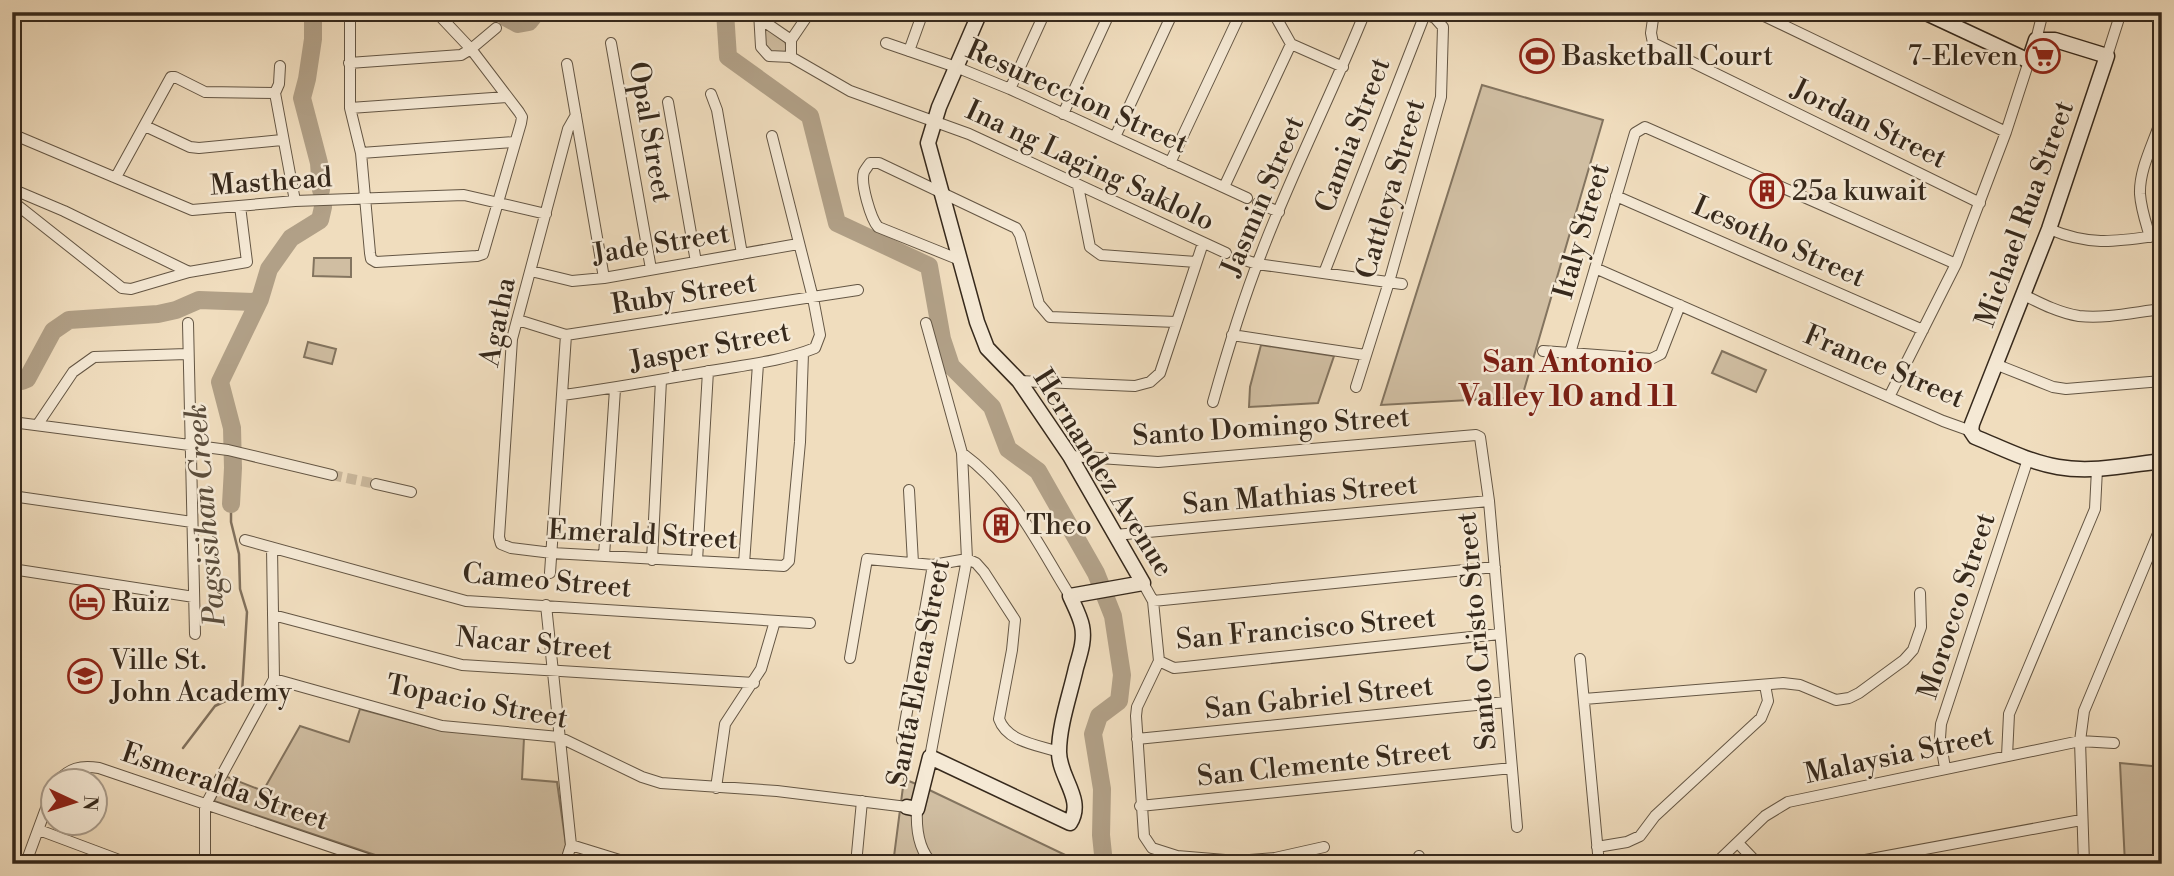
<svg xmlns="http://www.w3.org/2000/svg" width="2174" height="876" font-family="'Libre Bodoni',serif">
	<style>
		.green { fill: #d0bea2; stroke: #83745f; stroke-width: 2 }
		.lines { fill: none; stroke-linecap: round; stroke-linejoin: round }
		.stream { stroke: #80705c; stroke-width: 2.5 }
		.river { stroke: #b1a087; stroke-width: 18 }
		.street-tunnel { stroke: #cbb99e; stroke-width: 10; stroke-dasharray: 10 5; stroke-linecap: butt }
		.street-casing { stroke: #645644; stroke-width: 12 }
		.secondary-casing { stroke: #36291c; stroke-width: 17 }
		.street { stroke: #f5e9d5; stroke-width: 10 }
		.secondary { stroke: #f5e9d5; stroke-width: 14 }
		.labels { text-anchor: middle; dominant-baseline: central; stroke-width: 5; stroke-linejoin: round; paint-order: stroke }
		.poi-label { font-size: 28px; fill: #36291c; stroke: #f5e9d5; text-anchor: start }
		.street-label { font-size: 28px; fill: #36291c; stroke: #f5e9d5 }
		.neighbourhood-label { font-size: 30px; font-weight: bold; fill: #7a1f14; stroke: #f5e9d5 }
		.water-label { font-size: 30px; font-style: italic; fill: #5b4d3c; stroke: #f5e9d5 }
	</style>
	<rect width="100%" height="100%" fill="#f0ddbe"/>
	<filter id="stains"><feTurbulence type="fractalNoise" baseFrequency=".00286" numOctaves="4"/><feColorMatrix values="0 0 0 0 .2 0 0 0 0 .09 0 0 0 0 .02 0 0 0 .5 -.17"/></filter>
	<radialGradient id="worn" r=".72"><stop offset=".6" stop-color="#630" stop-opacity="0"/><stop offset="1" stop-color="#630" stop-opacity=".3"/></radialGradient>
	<path class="green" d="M763 26 785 40 787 50 780 56C764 51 763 41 763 26Z
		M1482 85 1603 120 1522 397 1381 405Z
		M314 258H351V277L313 276Z
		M308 342 336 349 332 364 304 357Z
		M1261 345 1334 356 1318 403 1249 407 1250 387Z
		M1722 351 1766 370 1756 392 1712 373Z
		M360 709 431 728 524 738 522 779 557 782 566 845 560 864H402L214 801 225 776 263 791 300 726 349 742Z
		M2120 763 2162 767V864H2125Z
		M904 779 921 786 1084 864H893Z"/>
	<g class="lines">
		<path class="stream" d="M183 748 215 706 242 693 247 612 240 589 239 554 231 522V504"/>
		<path class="river" d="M313 12V39L307 79 302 98 319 163 321 190
			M503 12 507 18 518 24 529 22 537 12
			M725 12 728 57 810 116 837 223 929 266 942 339 951 366 992 407 1008 449 1038 471 1096 573 1113 616 1122 675 1119 701 1099 716 1093 734 1102 789 1101 835 1104 864
			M12 373 22 381 27 379 53 331 69 320 158 314 176 310 199 300 253 302 260 299
			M231 504 233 468 232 428 220 382 260 299 269 269 291 238 320 220 323 207"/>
		<path class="street-tunnel" d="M332 475 376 484"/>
		<g class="street-casing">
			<path id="street" d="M350 12V108L361 153 370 253 371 259 376 262 477 256 483 254 521 123 522 117 519 112 471 49 437 13
				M759 12 761 47 769 56 791 57 850 91 969 134 1226 253
				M1273 12 1291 44 1343 67
				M1654 12 1651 33 1653 43 1980 203
				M1756 12 2006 132
				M325 15 438 12
				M759 18 791 40
				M2036 40 2043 12
				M611 43 651 269
				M886 43 956 67 1010 89 1247 198
				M909 51 923 12
				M2107 56 2121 12
				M791 57V40L810 12
				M349 63 461 55 471 49 496 28
				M567 64 604 278
				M280 66 279 84 275 93 295 201
				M1010 89 1045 12
				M711 94 717 110 742 254
				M668 102 696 262
				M350 108 507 97
				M1063 114 1110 12
				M576 115 568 129 512 339 499 537 501 544 511 548 552 553 784 566 789 561 800 442 803 353
				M145 126 190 147 199 148 282 140
				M12 134 192 210 295 201 464 195 546 214
				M1115 137 1173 12
				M361 153 515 142
				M1170 163 1241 12
				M116 177 171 77H175L205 92 275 93
				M1078 186 1090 247 1101 255 1196 262
				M1224 187 1291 44
				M12 189 64 211 189 272 247 262 240 206
				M1616 196 1923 330
				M12 201 122 288 131 289 189 272
				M1258 203 1279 212
				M2049 229C2092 247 2118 241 2162 235
				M2150 237C2146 223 2141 209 2140 194 2139 168 2155 141 2162 116
				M1236 257 1257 264 1402 284
				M960 260 878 227C871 219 860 183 864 172 865 170 868 166 870 163H879L1016 228 1020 235 1039 304 1050 317 1176 322
				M1595 268 1943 421 1971 431
				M531 271 572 281 604 278 798 244
				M1324 273 1425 14
				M2022 294C2040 303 2059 313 2079 316 2106 319 2135 312 2162 309
				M518 320 566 335 858 290
				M188 323 195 634
				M926 323 962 453 967 559 930 757
				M1232 335 1365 355
				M1543 351 1651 359 1661 354 1680 305
				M1570 353 1635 133 1645 127 1956 264
				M1995 364 2053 387 2066 389 2162 381
				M1019 381 1135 386 1150 382 1160 373 1203 243
				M1356 387 1389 282 1441 97 1443 27 1435 18 1420 12
				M562 395C610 389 657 380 705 372 743 365 780 362 815 348L820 335 813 298 772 136
				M1889 397 1956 264 2006 132 2029 61
				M1213 402C1227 352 1242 302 1261 254 1292 172 1332 94 1365 12
				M12 422 228 450 332 475
				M38 424 73 372 94 357 187 354
				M962 453C1014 491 1037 543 1070 596
				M1070 456 1158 462 1476 435 1480 437 1489 501 1517 827
				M376 484 411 492
				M909 490 913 563
				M12 496 192 522
				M1115 535 1489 501
				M245 540 466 601 810 623
				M604 556 615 389
				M652 560 661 380
				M697 561 708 371
				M744 564 758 364
				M12 569 194 597
				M550 573 566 335
				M1143 583 1153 601 1159 661 1137 707 1136 716 1144 836 1152 848 1177 856 1237 861 1275 858 1324 847
				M1153 601 1495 567
				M546 605 571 845 565 864
				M273 615 462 665 754 683
				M850 658 867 559 933 565 967 559 976 563 984 572 1015 620 1012 650 999 719C1007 742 1038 745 1059 752
				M1580 659 1599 864
				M1159 661 1174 668 1185 667 1500 634
				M274 679 442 726 559 737 642 777 661 783 777 791 907 807
				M1584 699 1783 683 1800 685 1836 700 1849 698 1859 693 1904 660 1913 650 1921 627 1920 593
				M1137 739 1506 702
				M902 740 933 565
				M2007 756 2009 714 2095 509 2097 469
				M1945 768 1940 738 1941 724 2028 459
				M56 782C70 768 80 765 99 768L382 864
				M716 788 725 724 761 669 775 621
				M1140 806 1512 768
				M917 809C916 828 918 850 933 864
				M39 830 130 864
				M1738 843 1758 864
				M571 845 626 862 648 864
				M1597 847 1627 842 1640 836 1655 816 1761 718 1768 701 1765 685
				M1419 856 1420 864
				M28 857 52 792
				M205 864V806L274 679 272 548
				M856 864 862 801
				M1715 864 1765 816 1788 802 2080 741 2114 743
				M1844 864 2081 820
				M2084 864 2080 741 2084 711 2162 524"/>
		</g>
		<g class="secondary-casing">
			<path id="secondary" d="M1924 12 2029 61 2036 40H2055L2107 56 2049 229 1972 424 1971 431 1975 437C2002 448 2029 462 2058 467 2092 473 2128 465 2162 461
				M907 807 917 809 930 757 1070 823C1085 799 1059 778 1059 752 1059 725 1070 695 1076 668 1080 654 1085 640 1082 626 1080 616 1074 605 1070 596L1143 583 1070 456 1019 381 987 348 977 322 928 143 939 107 980 12"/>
		</g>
		<use href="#street" class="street"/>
		<use href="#secondary" class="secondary"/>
	</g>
	<defs>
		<g id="stadium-ring" transform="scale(1.75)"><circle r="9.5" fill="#f5e9d5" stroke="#8f2418" stroke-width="1.5"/><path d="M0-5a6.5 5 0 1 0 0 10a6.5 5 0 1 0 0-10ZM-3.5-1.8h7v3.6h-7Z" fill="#8f2418"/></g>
		<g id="supermarket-ring" transform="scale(1.75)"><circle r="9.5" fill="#f5e9d5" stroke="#8f2418" stroke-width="1.5"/><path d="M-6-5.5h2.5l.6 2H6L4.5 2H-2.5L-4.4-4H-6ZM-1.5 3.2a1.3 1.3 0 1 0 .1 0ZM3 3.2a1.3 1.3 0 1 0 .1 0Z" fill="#8f2418"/></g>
		<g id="building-ring" transform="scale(1.75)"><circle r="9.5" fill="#f5e9d5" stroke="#8f2418" stroke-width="1.5"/><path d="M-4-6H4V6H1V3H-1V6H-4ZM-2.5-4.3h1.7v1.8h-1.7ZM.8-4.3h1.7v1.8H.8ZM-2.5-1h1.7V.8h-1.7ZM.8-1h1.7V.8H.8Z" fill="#8f2418"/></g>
		<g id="hotel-ring" transform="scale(1.75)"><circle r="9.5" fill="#f5e9d5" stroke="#8f2418" stroke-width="1.5"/><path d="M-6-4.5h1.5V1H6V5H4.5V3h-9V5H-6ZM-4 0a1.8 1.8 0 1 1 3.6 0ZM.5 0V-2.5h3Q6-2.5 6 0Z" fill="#8f2418"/></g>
		<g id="school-ring" transform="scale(1.75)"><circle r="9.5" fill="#f5e9d5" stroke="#8f2418" stroke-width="1.5"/><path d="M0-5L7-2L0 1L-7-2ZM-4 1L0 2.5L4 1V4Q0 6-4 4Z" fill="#8f2418"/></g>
	</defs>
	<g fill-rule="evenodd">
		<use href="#stadium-ring" x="1537" y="56"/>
		<use href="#supermarket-ring" x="2043" y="56"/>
		<use href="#building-ring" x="1767" y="191"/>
		<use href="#building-ring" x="1001" y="525"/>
		<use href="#hotel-ring" x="87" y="602"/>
		<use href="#school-ring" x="85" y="676"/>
	</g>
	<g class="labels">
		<g class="poi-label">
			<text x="1562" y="56">Basketball Court</text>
			<text x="2018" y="56" text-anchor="end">7-Eleven</text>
			<text x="1792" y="191">25a kuwait</text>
			<text x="1026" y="525">Theo</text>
			<text x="112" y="602">Ruiz</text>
			<text x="110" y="660">Ville St.<tspan x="110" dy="32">John Academy</tspan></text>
		</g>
		<g class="street-label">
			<text transform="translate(1077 97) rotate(24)">Resureccion Street</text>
			<text transform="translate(1869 124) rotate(26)">Jordan Street</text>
			<text transform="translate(650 132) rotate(80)">Opal Street</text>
			<text transform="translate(1353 135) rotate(-69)">Camia Street</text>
			<text transform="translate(1090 166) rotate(25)">Ina ng Laging Saklolo</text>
			<text transform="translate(271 182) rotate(-4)">Masthead</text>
			<text transform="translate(1391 189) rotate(-74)">Cattleya Street</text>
			<text transform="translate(1263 196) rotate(-67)">Jasmin Street</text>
			<text transform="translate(2025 214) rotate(-70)">Michael Rua Street</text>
			<text transform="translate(1582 231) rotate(-74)">Italy Street</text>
			<text transform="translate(1779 242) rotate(24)">Lesotho Street</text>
			<text transform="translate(661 244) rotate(-9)">Jade Street</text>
			<text transform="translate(684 294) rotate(-9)">Ruby Street</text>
			<text transform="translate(498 322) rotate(-79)">Agatha</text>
			<text transform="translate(710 347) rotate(-11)">Jasper Street</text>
			<text transform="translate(1884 367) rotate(23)">France Street</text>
			<text transform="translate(1271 427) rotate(-4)">Santo Domingo Street</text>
			<text transform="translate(1103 473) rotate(58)">Hernandez Avenue</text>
			<text transform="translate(1300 495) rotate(-5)">San Mathias Street</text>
			<text transform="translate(643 535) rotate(3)">Emerald Street</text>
			<text transform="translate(547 581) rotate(5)">Cameo Street</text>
			<text transform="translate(1957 606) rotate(-72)">Morocco Street</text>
			<text transform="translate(1306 629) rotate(-5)">San Francisco Street</text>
			<text transform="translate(1477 631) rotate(-95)">Santo Cristo Street</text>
			<text transform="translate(534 644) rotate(5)">Nacar Street</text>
			<text transform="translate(919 673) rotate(-79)">Santa Elena Street</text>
			<text transform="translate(1319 698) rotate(-6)">San Gabriel Street</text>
			<text transform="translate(477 702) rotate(11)">Topacio Street</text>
			<text transform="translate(1899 755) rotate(-12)">Malaysia Street</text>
			<text transform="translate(1324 764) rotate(-6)">San Clemente Street</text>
			<text transform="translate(225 787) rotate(19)">Esmeralda Street</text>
		</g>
		<g class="neighbourhood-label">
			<text x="1568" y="363">San Antonio<tspan x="1568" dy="34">Valley 10 and 11</tspan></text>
		</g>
		<g class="water-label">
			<text transform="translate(206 515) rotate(-95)">Pagsisihan Creek</text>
		</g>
	</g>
	<rect width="2174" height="876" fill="none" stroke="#f0ddbe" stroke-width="42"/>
	<rect x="14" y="14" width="2146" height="848" fill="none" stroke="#36291c" stroke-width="3.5"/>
	<rect x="21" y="21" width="2132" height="834" fill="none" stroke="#36291c" stroke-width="2"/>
	<g transform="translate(74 802) rotate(94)"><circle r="33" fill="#f5e9d5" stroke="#a99c8b" stroke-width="2"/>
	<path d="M0-5L12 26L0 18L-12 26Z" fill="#8f2418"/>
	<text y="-10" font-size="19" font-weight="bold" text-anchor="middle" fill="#36291c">N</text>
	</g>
	<rect width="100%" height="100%" filter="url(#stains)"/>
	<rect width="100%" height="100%" fill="url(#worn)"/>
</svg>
